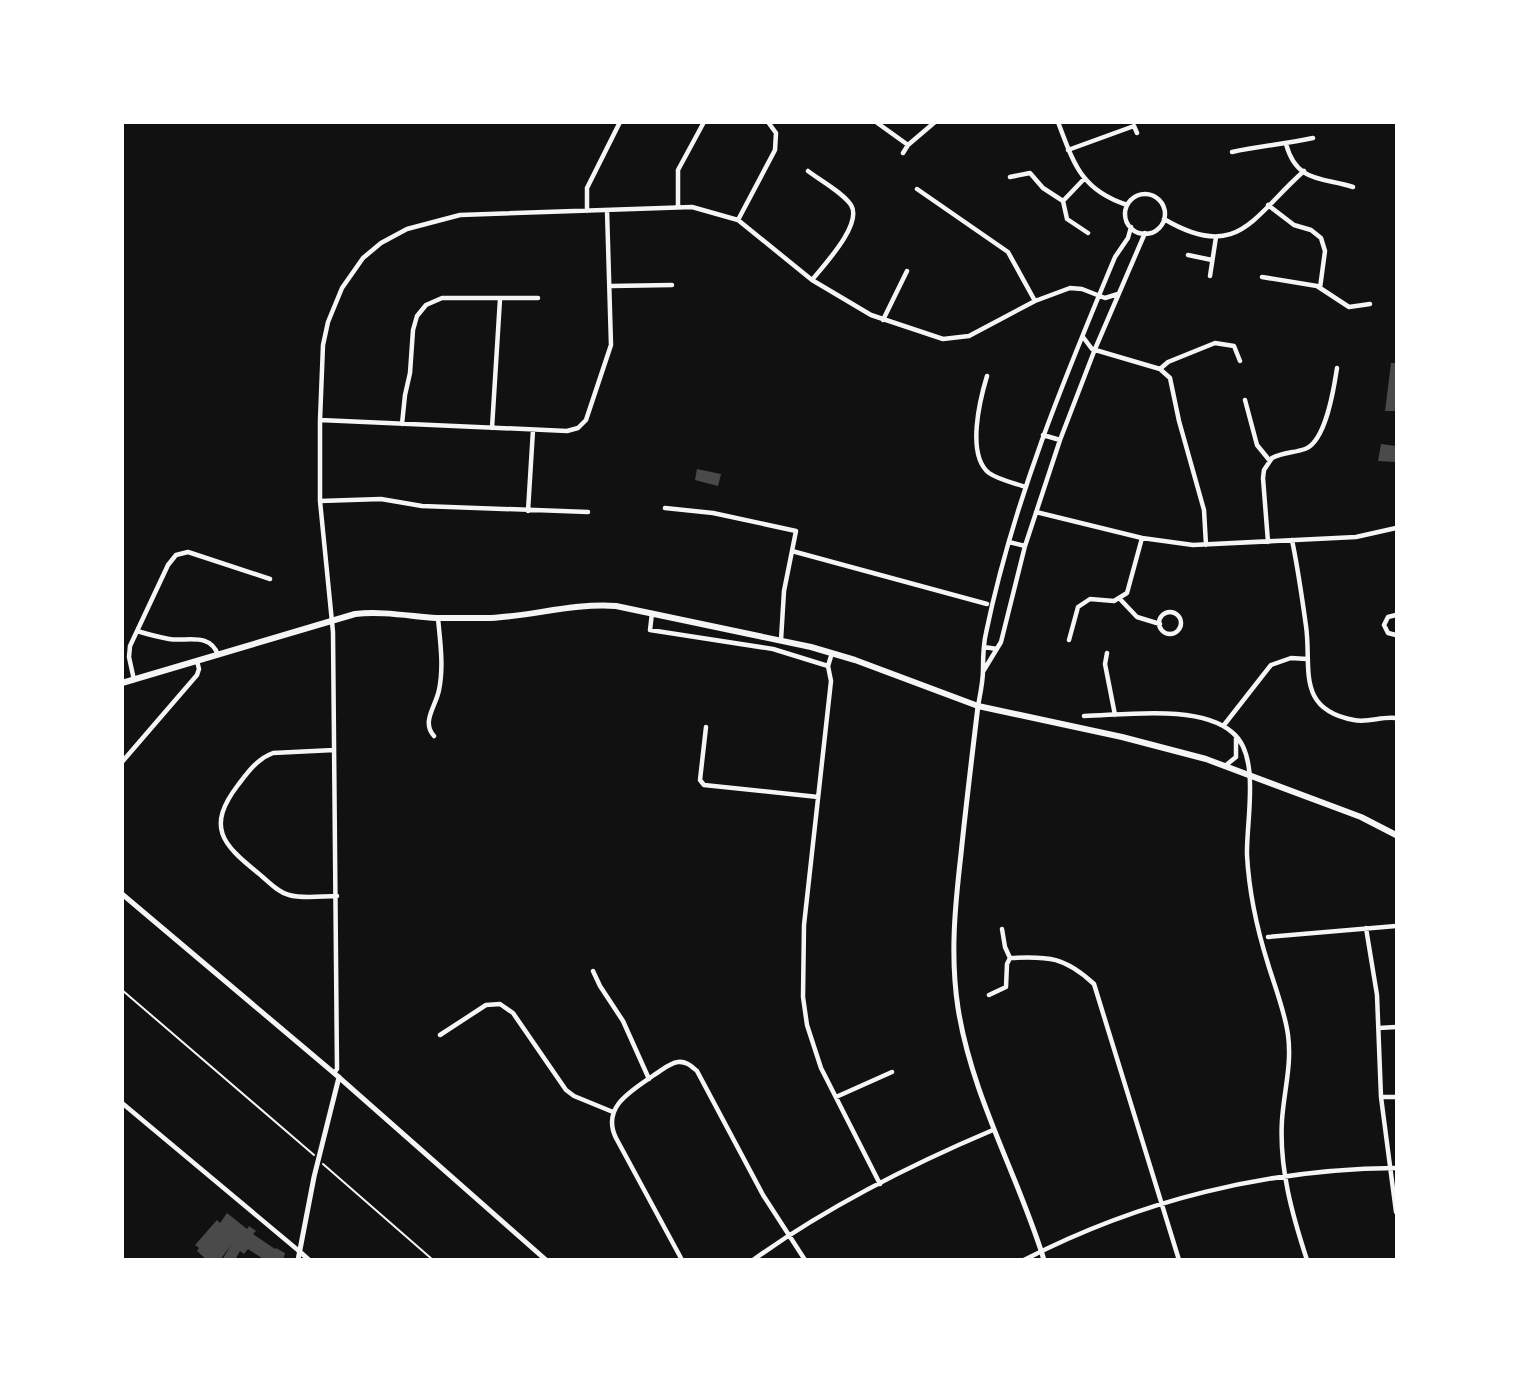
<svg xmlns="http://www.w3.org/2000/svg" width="1519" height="1382" font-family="Barlow,sans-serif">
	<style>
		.building { fill: #4a4a4a }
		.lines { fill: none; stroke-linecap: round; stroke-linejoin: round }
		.path { stroke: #f5f5f5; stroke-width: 2 }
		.minor { stroke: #f5f5f5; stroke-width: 4.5 }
		.tertiary { stroke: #f5f5f5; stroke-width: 5 }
		.secondary { stroke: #f5f5f5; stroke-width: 6 }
	</style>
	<rect width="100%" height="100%" fill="#111"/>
	<path class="building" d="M1391 363H1396V411H1385Z
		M1381 444 1396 446 1395 462 1378 461Z
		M697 469 721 474 718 486 695 480Z
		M227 1213 247 1229 249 1226 256 1231 253 1234 275 1249 276 1248 285 1253 283 1260H265L248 1249 244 1254 240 1251 235 1260H222L231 1245 220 1260H207L197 1251 199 1248 195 1245 217 1220 220 1223Z"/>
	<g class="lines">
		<path class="path" d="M122 990 314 1155
			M323 1164 433 1260"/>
		<path class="minor" d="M876 122 908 145
			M1058 122C1074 164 1081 190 1127 205
			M1286 144C1297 184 1323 177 1353 187
			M1068 150 1134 126 1137 133
			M1232 152C1259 146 1286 144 1313 138
			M903 153 908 145 935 122
			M808 171C821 181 842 192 851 205 863 224 824 265 812 280
			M1010 177 1030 173 1043 188 1063 201
			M1084 179 1063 201 1067 219 1088 233
			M917 189 1008 252 1035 301
			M1125 214a20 20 0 1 1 40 0a20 20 0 1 1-40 0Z
			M1268 205 1294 225 1311 230 1321 238 1325 251 1320 288
			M678 207V170L704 122
			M587 211V188L620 122
			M1164 219C1238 263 1253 216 1304 171
			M738 220 775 150 776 133 768 122
			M1188 255 1212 260
			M1210 276 1216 237
			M1262 277 1317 286 1349 307 1370 304
			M611 286 672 285
			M883 320 907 271
			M1083 337 1092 349 1160 369 1170 378 1179 421 1204 510 1206 545
			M1160 369 1168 362 1215 343 1234 346 1240 361
			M987 376C980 399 966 455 989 473 999 480 1014 483 1026 487
			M1245 400 1257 445 1270 461
			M320 420 567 431 578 428 586 420 611 345 607 210
			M402 424 405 395 410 373 413 330 417 316 426 305 442 298H538
			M492 428 500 299
			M1043 435 1060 440
			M320 501 381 499 422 506 588 512
			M665 508 713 513 796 531 784 591 781 640
			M528 511 533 430
			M1036 512 1142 538 1193 545 1356 537 1396 528
			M1292 540C1298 569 1302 597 1306 626 1312 667 1295 709 1354 720 1368 723 1382 716 1396 718
			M1009 542 1025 546
			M1268 542 1263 478 1264 470 1272 458C1283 452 1294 453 1305 449 1326 441 1334 388 1337 368
			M792 551 987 604
			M1119 598 1137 617 1160 624
			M1159 623a11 11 0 1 1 22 0a11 11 0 1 1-22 0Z
			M652 613 650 630 773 649 828 666
			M1396 615 1388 617 1384 625 1388 633 1396 635
			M137 631C147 634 158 637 169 639 187 642 210 632 218 655
			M1069 640 1078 607 1090 599 1114 601 1127 593 1142 538
			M984 647 997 649
			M832 653 828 666 831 681 804 925 803 997 807 1025 821 1068 880 1184
			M1107 653 1105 664 1115 715
			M984 670 1001 642 1025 546 1060 440 1095 349 1145 233
			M134 680 129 657 130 646 168 565 176 555 188 552 270 579
			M978 706C980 695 983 682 983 670 983 657 983 645 986 633 1013 502 1064 379 1115 257L1128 238 1131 227
			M1084 716C1125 715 1201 704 1233 733 1261 757 1246 821 1247 855 1249 892 1257 929 1268 964 1275 987 1285 1012 1288 1035 1292 1064 1284 1091 1282 1120 1279 1168 1292 1214 1307 1260
			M1224 725 1271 665 1291 658 1307 659
			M706 727 700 780 704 785 818 797
			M434 736C421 722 436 706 439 690 444 666 440 641 438 618
			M334 750 273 753C257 759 248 772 238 785 206 827 222 844 258 873 267 880 277 892 289 895 303 899 322 896 337 896
			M122 762 197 675 199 669 197 661
			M1225 766 1236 757V738
			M1366 928 1377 995 1381 1097 1396 1212
			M1002 929 1005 947 1010 958
			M1268 937 1396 926
			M593 971 600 986 623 1021 649 1079
			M989 995 1006 987 1007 964 1010 958C1049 956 1065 957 1094 984L1179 1260
			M1379 1028 1396 1027
			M440 1035 486 1005 500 1004 513 1013 566 1090 574 1096 613 1112
			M334 1073 337 1069 333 632 320 501V420L323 345 328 322 342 288 363 258 381 243 407 229 460 215 692 207 738 220 812 280 871 315 943 339 969 336 1035 301 1070 288 1082 289 1105 298 1118 294
			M836 1097 892 1072
			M1381 1097H1396
			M122 1103 299 1251
			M682 1260 616 1138C601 1107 631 1091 654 1075 661 1071 669 1063 678 1062 686 1061 691 1066 697 1071L763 1195 805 1260
			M753 1260C827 1207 910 1165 993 1130
			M1024 1260C1140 1200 1267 1169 1396 1168"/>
		<path class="tertiary" d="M978 706C972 756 966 805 961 854 955 906 950 956 958 1008 972 1097 1018 1175 1044 1260
			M122 894 334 1073 546 1260
			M299 1251 309 1260
			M298 1260 314 1177 339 1077"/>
		<path class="secondary" d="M122 683 355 614C382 611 409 616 436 618 455 618 473 618 491 618 533 616 573 603 616 606L811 647 855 660 978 706 1122 737 1206 759 1361 817 1396 835"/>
	</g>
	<rect width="1519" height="1382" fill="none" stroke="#ffffff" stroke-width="248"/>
</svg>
